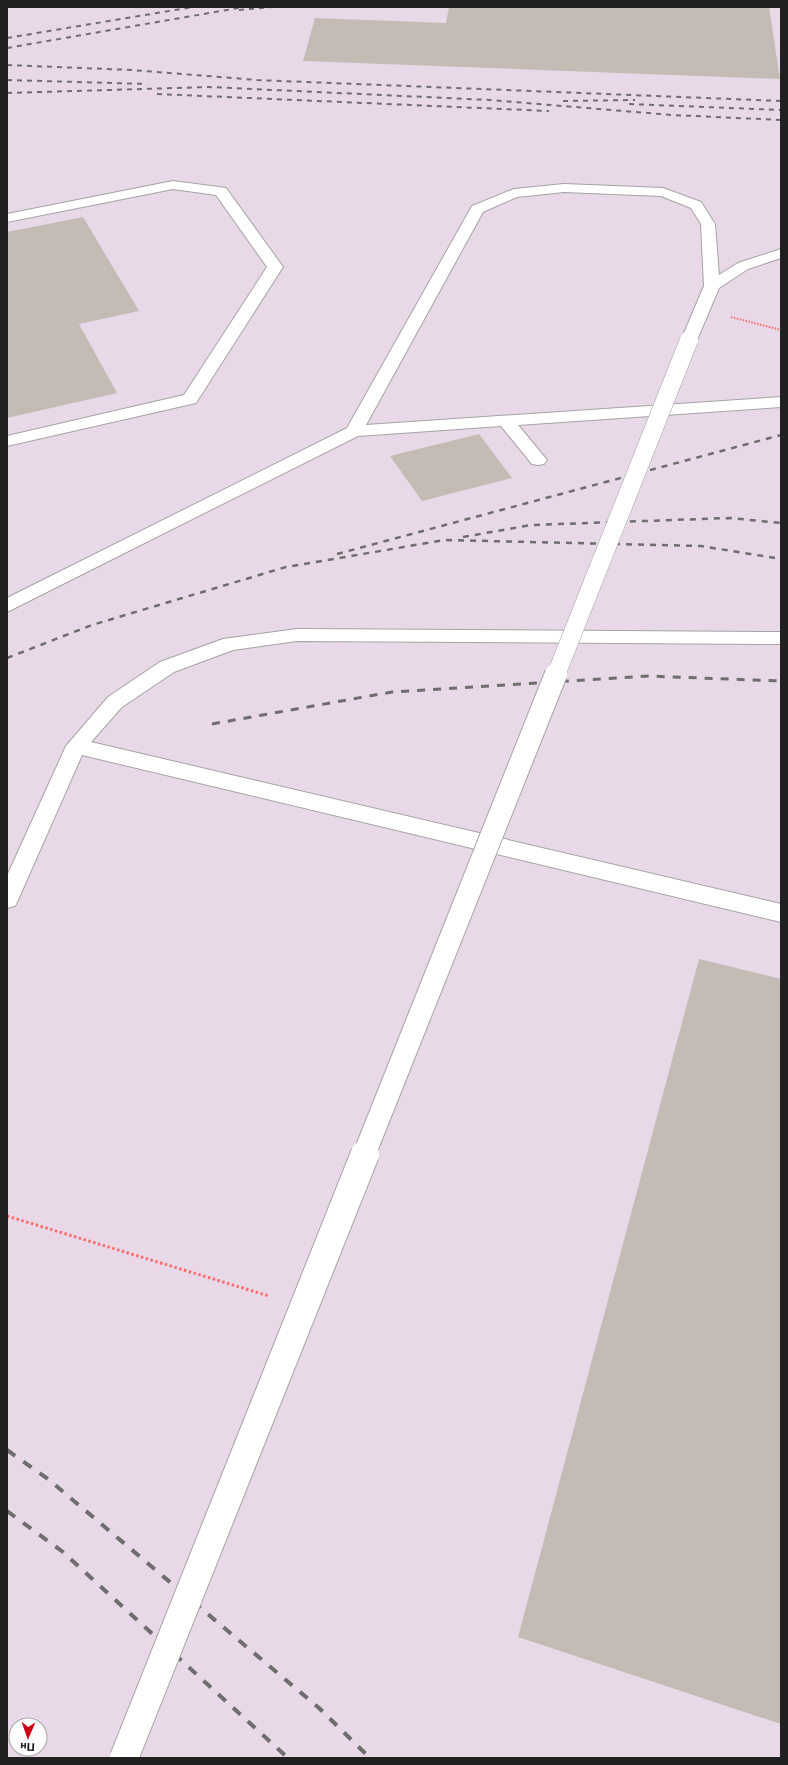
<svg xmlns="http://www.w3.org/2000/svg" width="788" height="1765" font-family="Commissioner,sans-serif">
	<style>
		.industrial { fill: #e9d8e8; fill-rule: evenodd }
		.building { fill: #c5bbb5 }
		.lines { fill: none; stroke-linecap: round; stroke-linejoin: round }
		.service-casing { stroke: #a4a4a4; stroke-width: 2 }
		.path-far1 { stroke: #fa6e6e; stroke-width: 2; stroke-dasharray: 1.5 1.5; stroke-linecap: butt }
		.path { stroke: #fa6e6e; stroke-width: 3; stroke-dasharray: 2.5 2.5; stroke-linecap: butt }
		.service { fill: #fff; fill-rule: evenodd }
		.rail-far3 { stroke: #6e6e6e; stroke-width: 2; stroke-dasharray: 5 5; stroke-linecap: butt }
		.rail-far2 { stroke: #6e6e6e; stroke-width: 2.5; stroke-dasharray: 6 6; stroke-linecap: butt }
		.rail-far1 { stroke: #6e6e6e; stroke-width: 3; stroke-dasharray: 8 8; stroke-linecap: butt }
		.rail { stroke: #6e6e6e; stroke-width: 4; stroke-dasharray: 10 10; stroke-linecap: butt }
		.service-bridge-far2-casing { stroke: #a4a4a4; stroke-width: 19; stroke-linecap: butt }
		.service-bridge-far1-casing { stroke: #a4a4a4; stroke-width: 24; stroke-linecap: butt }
		.service-bridge-casing { stroke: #a4a4a4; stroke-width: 30; stroke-linecap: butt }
		.service-bridge-far2 { stroke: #fff; stroke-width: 18 }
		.service-bridge-far1 { stroke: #fff; stroke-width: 22 }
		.service-bridge { stroke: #fff; stroke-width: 28 }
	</style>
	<rect width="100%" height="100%" fill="#f0ece6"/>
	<path class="industrial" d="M7 7H781V1758H7ZM16 1725H40V1749H16Z"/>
	<path class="building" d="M449 7H769L780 79 303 61 315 18 446 23Z
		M83 217 139 311 79 324 117 393 7 418V232Z
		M479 434 512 478 422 501 390 456Z
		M699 959 781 979V1724L518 1637Z"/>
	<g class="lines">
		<g class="service-casing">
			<path id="service" d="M173 181 226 188 283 267 196 403 7 446V436L184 395 267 267 216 195 173 189 7 222V214Z
				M564 184 663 188 701 202 715 224 719 275 738 263 781 249V258L748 269 719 288 697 340 695 343 689 345 683 343 681 340 704 286 701 224 691 208 661 196 564 192 517 197 483 212 366 425 781 397V407L518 425 547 460 544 464 538 465 532 464 501 426 358 436 7 612V598L347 428 472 206 514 189Z
				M297 629 781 632V644L297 641 233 650 174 672 122 707 91 742 781 904V922L82 755 18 900 15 906 7 908V876L66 746 108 697 160 662 223 639Z"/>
		</g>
		<path class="path-far1" d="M731 317 781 330"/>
		<path class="path" d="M7 1216 269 1296"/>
		<use href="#service" class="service"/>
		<path class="rail-far3" d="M239 10 273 7
			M7 38 193 7
			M7 48 244 7
			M7 65 132 70 257 80 781 101
			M7 80 147 84
			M7 93 209 87 490 100 672 115 781 120
			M157 94 549 111
			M563 101 635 100
			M629 104 781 110"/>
		<path class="rail-far2" d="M463 537 531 525 730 518 781 523
			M337 554 781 435
			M7 658 92 625 286 567 445 540 701 546 781 559"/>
		<path class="rail-far1" d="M212 724 392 692 648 676 781 681"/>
		<path class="rail" d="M7 1450 48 1479 319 1708 370 1758
			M7 1511 63 1552 288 1758"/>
		<g class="service-bridge-far2-casing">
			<path id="service-bridge-far2" d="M556 675 689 340"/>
		</g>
		<g class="service-bridge-far1-casing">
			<path id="service-bridge-far1" d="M364 1155 556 674"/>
		</g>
		<g class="service-bridge-casing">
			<path id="service-bridge" d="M124 1758 365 1154"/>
		</g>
		<use href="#service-bridge-far2" class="service-bridge-far2"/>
		<use href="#service-bridge-far1" class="service-bridge-far1"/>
		<use href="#service-bridge" class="service-bridge"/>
	</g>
	<rect width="788" height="1765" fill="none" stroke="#202020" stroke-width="16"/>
	<g transform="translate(28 1737) rotate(182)"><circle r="19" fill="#ffffff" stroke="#a6a6a6"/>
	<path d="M0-3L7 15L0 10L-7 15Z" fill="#cf0016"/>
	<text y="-6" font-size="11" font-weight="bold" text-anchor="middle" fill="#202020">Пн</text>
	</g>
</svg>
